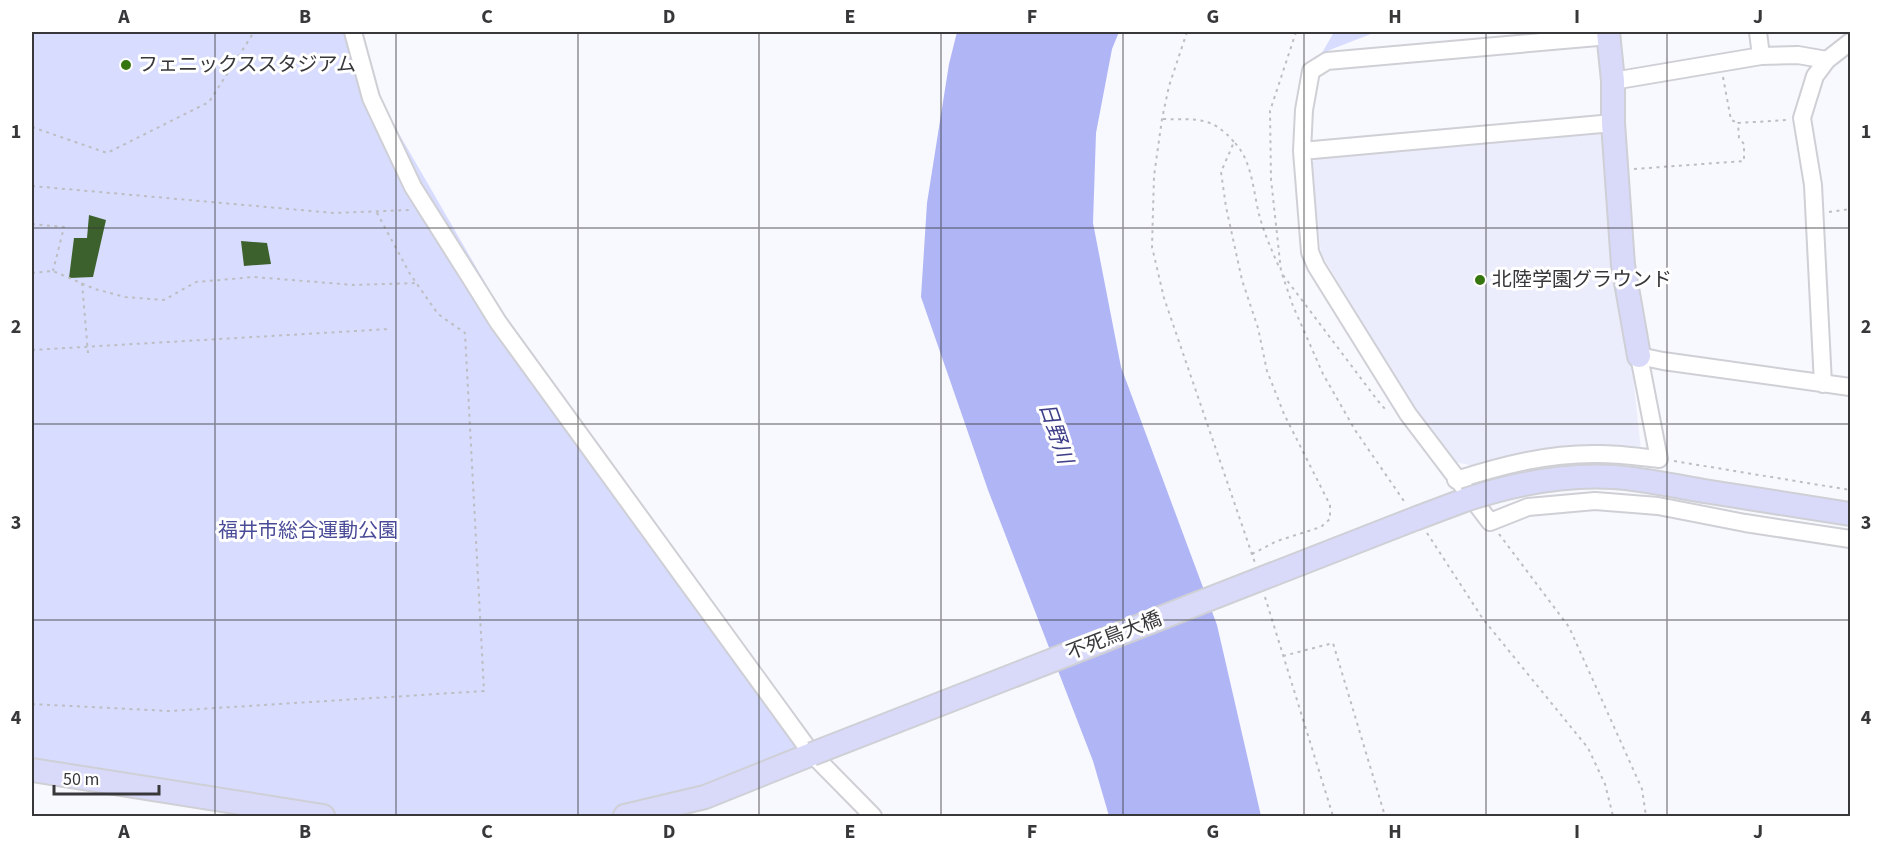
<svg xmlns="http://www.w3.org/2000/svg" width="1882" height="848" font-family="'Source Sans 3','Noto Sans JP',sans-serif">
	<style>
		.built { fill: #ecedfc }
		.green { fill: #d8dcff }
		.water { fill: #b0b5f5 }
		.building { fill: #3c612c }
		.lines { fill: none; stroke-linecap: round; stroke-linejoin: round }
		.street-casing { stroke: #cfcfd6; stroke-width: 20 }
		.secondary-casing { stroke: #cfcfd6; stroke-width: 26 }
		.path { stroke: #bdbec2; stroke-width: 2; stroke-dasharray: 3 4.5; stroke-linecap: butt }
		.street { stroke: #fff; stroke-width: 16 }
		.secondary { stroke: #d9dafa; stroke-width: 22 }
		.secondary-bridge-casing { stroke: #cfcfd6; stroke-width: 26; stroke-linecap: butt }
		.secondary-bridge { stroke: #d9dafa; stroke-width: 22 }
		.grid { fill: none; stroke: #38383b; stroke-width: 1.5; stroke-opacity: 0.55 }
		.poi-dot { fill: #377510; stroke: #fff; stroke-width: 2 }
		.labels { text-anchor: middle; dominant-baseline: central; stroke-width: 6; stroke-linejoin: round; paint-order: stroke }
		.poi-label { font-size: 20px; fill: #38383b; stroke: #fff; text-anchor: start }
		.park-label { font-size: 20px; fill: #4b4c98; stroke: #fff }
		.street-label { font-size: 20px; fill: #38383b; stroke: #fff }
		.water-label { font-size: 21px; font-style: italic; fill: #3f3e89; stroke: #fff }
		.neatline { fill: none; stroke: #38383b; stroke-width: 2 }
		.grid-label { font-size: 20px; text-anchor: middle; font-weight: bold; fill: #38383b }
	</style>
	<rect width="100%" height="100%" fill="#f8f9fe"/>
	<path class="built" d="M1599 130 1607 135 1641 450 1473 466 1456 462 1416 412 1321 254 1311 163 1321 154Z"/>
	<path class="green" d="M32 32H359L365 75 546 388 812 754 631 815 612 816H348L210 798 32 770Z
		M1334 32H1376L1322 53Z"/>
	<path class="water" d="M957 32H1119L1112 49 1096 133 1093 223 1121 367 1217 625 1261 816H1109L1093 761 988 490 921 297 927 203 949 64Z"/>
	<path class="building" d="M89 215 106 220 93 277 69 278 74 238H87Z
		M241 241 267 243 271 264 244 266Z"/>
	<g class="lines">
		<g class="street-casing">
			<path id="street" d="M353 32 371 98 413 187 475 285 498 322 812 754 873 816
				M1758 32 1761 56
				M1609 36 1327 61 1311 71 1304 110 1302 151 1310 252 1316 266 1408 414 1490 522 1528 507 1595 501 1658 506 1745 523 1850 539
				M1613 81 1761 56 1798 55 1827 60 1850 42
				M1302 151 1613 123
				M1823 384 1813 185 1802 118 1815 76 1827 60
				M1456 480C1503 465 1549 453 1599 454 1619 454 1639 457 1659 459L1639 356 1663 361 1850 387"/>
		</g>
		<g class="secondary-casing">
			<path id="secondary" d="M1608 32 1613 81V123L1623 265 1639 356
				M1704 491 1850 514
				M1417 518 1465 500
				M32 770 323 816
				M625 816 705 797 812 754"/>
		</g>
		<path class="path" d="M1187 32 1169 86 1162 119 1154 176 1152 247 1164 298 1255 563
			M1296 32 1270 111 1271 179 1281 271 1293 306 1323 374 1355 430 1406 504
			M1723 77 1731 120 1738 123
			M1163 119C1196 120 1211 115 1234 142
			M32 127 107 153 209 102 254 32
			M1634 169 1744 161V144L1739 138 1738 123 1787 120
			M32 186 334 213 409 210
			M1829 212 1850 209
			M32 224 64 227 53 271
			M32 273 53 271 95 289 125 297 164 300 196 282 254 277 354 285 417 283
			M1283 275 1378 401 1385 409
			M82 283 88 353
			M32 350 390 329
			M1674 461 1850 490
			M1427 533 1483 619 1588 748 1605 784 1613 816
			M1499 534 1569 627 1642 789 1646 816
			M1252 554 1277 541 1321 527 1330 519V505L1284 414 1267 371 1258 328 1242 280 1226 207 1221 172 1234 142C1253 161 1253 193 1260 218 1265 235 1272 251 1279 267
			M1265 597 1333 816
			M1283 656 1333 643 1385 816
			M32 704 169 711 484 691 465 333 438 314 410 274 376 211"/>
		<use href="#street" class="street"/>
		<use href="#secondary" class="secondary"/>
		<g class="secondary-bridge-casing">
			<path id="secondary-bridge" d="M1465 500C1513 484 1563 474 1614 477 1644 479 1674 486 1704 491
				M812 754 1417 518"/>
		</g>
		<use href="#secondary-bridge" class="secondary-bridge"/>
	</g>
	<path class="grid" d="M215 32V816M396 32V816M578 32V816M759 32V816M941 32V816M1123 32V816M1304 32V816M1486 32V816M1667 32V816M32 228H1850M32 424H1850M32 620H1850"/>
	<g class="poi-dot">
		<circle cx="126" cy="65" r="6"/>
		<circle cx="1480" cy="280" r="6"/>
	</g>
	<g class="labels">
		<g class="poi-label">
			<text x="138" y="65">フェニックススタジアム</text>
			<text x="1492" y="280">北陸学園グラウンド</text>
		</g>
		<g class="park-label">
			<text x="308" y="531">福井市総合運動公園</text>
		</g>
		<g class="street-label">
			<text transform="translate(1114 636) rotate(-21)">不死鳥大橋</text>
		</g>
		<g class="water-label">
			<text transform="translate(1056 433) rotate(71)">日野川</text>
		</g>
	</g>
	<rect width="1882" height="848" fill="none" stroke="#ffffff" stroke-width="66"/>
	<path d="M54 785v9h105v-9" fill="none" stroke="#38383b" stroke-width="3"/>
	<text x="63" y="785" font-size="18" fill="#38383b" stroke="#ffffff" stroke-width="4.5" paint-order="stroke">50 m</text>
	<rect x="33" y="33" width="1816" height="782" class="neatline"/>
	<g class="grid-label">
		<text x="124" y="23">A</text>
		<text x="305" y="23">B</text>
		<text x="487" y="23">C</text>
		<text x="669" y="23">D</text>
		<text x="850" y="23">E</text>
		<text x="1032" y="23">F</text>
		<text x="1213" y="23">G</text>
		<text x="1395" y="23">H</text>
		<text x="1577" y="23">I</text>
		<text x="1758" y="23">J</text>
		<text x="16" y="138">1</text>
		<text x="1866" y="138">1</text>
		<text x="16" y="333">2</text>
		<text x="1866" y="333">2</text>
		<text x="16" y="529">3</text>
		<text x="1866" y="529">3</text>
		<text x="16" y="724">4</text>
		<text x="1866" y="724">4</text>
		<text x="124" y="838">A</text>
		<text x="305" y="838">B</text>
		<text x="487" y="838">C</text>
		<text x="669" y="838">D</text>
		<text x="850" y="838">E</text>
		<text x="1032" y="838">F</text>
		<text x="1213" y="838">G</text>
		<text x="1395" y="838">H</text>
		<text x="1577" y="838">I</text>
		<text x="1758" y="838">J</text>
	</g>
</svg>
